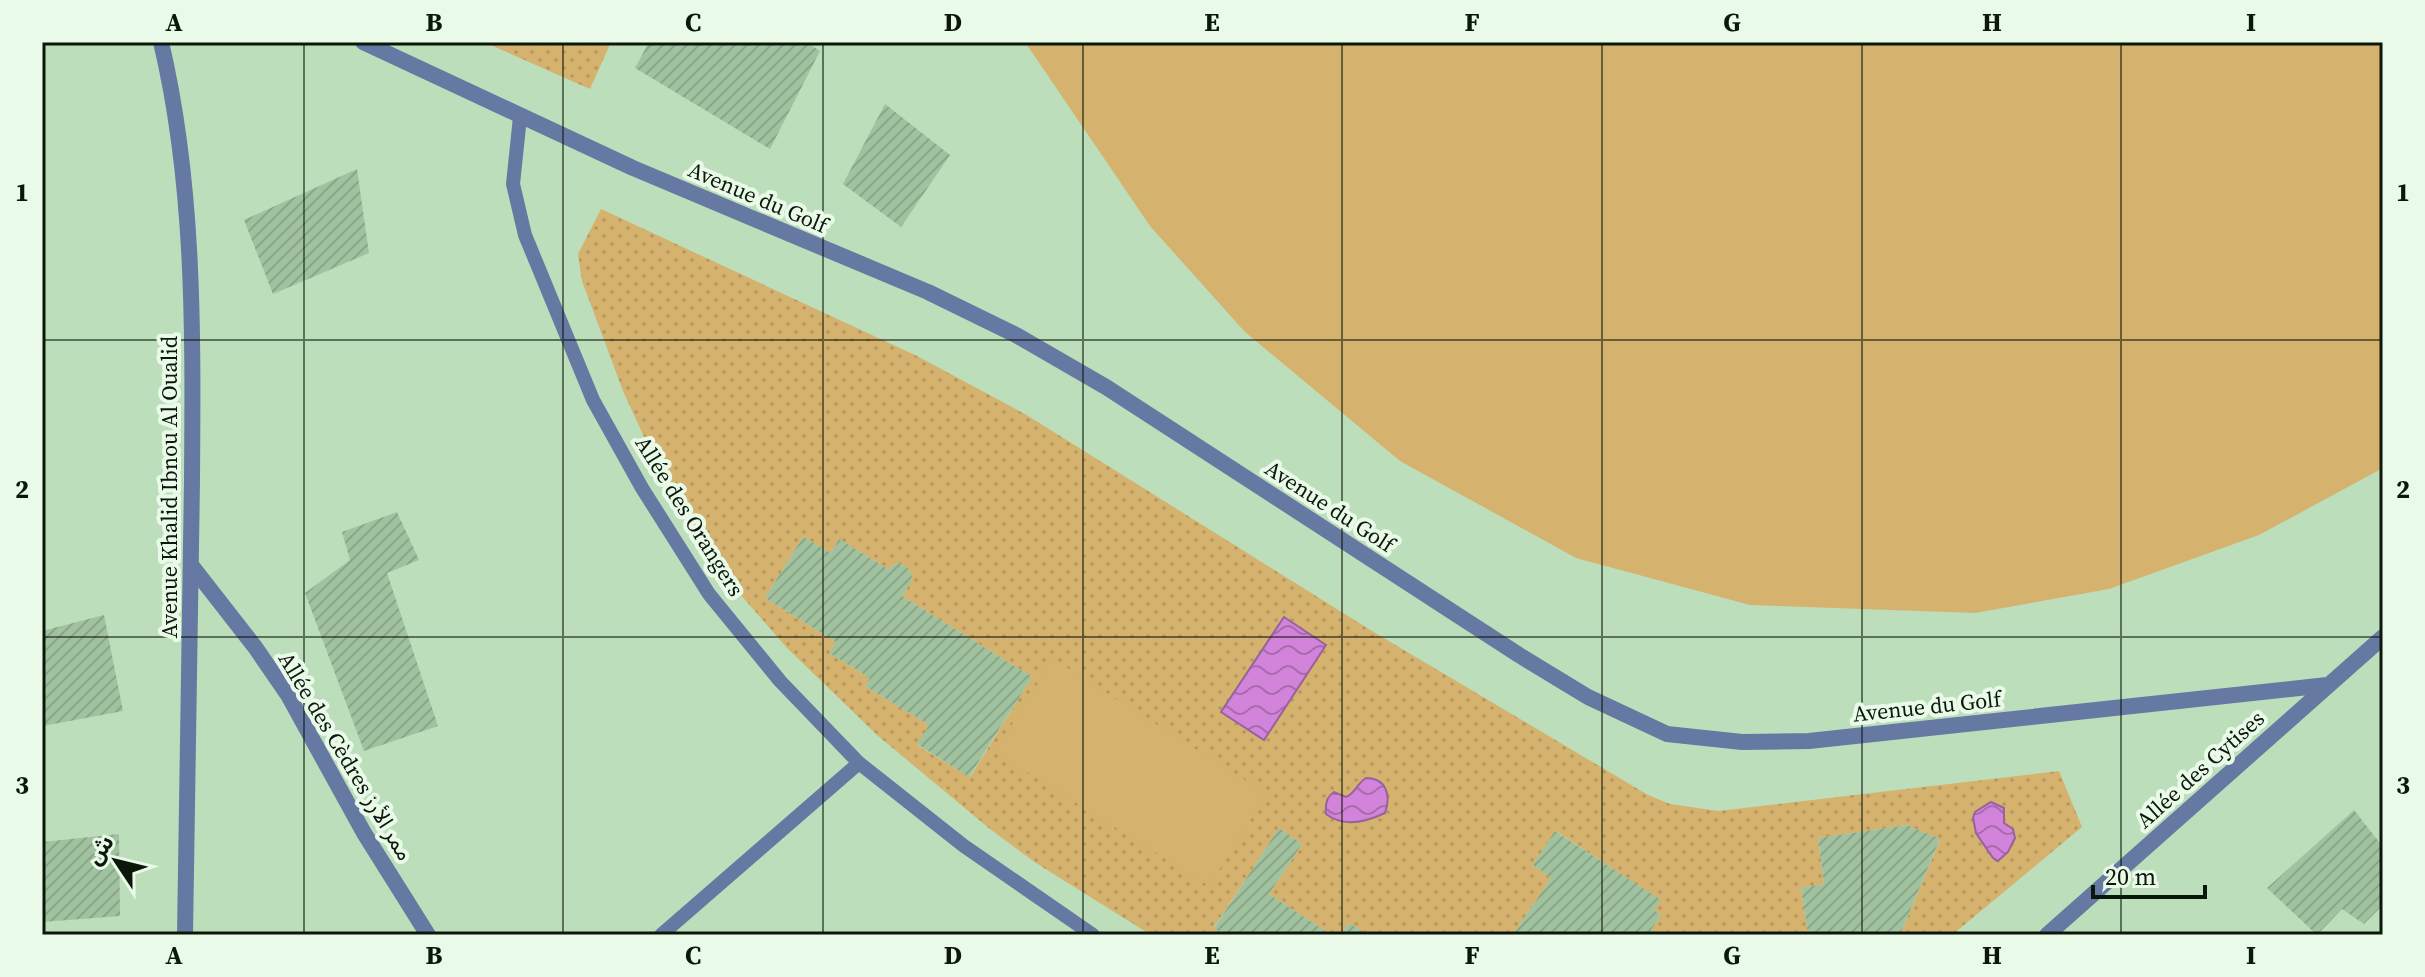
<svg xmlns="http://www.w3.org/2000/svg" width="2425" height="977" font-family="'Source Serif 4','Noto Sans Arabic',serif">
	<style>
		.green { fill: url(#green-dots); fill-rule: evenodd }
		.pitch { fill: #d5b26e }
		.water { fill: url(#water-waves); stroke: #97639c; stroke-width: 2 }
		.building { fill: url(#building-hatch) }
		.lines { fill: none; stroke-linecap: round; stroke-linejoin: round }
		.lane { stroke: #6579a2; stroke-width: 14 }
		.street { stroke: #6579a2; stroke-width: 16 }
		.grid { fill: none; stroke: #0c170b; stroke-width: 2; stroke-opacity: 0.55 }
		.labels { text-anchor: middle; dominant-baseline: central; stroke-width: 8; stroke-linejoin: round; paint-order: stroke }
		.street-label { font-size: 22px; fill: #0c170b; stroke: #e9fae8 }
		.neatline { fill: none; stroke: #0c170b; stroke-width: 3 }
		.grid-label { font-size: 26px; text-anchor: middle; font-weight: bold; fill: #0c170b }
	</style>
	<defs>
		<pattern id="green-dots" width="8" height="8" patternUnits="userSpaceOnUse" patternTransform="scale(2)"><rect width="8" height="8" fill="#d5b26e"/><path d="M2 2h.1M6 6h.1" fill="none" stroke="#b6985e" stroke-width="1.8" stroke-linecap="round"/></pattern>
		<pattern id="water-waves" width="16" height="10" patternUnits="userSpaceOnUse" patternTransform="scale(2)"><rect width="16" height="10" fill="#d283da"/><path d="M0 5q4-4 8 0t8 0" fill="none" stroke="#a96aaf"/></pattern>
		<pattern id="building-hatch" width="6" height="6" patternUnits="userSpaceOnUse" patternTransform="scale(2)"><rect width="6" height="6" fill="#a1c29f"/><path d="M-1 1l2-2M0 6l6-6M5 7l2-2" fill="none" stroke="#89a688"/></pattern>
	</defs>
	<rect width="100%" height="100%" fill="#bddebb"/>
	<path class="green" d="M484 42H611L590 89Z
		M601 209 917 356 1025 414 1372 631 1648 795 1670 804 1718 811 2059 771 2082 827 1952 935H1900L1940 840 1907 825 1818 838 1824 884 1801 888 1808 935H1655L1656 933 1651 930 1661 915 1654 910 1660 900 1556 831 1533 865 1551 878 1513 935H1368L1349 923 1341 935H1332L1269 894 1302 844 1279 829 1214 927 1225 935H1151L1036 863 990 829 877 735 787 648 733 586 694 527 652 454 623 391 582 281 578 254ZM803 537 831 553 839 539 888 569 898 563C918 569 911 583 902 596L1032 677 970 777 917 745 929 725 865 686 870 678 829 653 836 642 765 598ZM1367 778H1374L1386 788 1385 813 1353 823 1335 792 1346 797C1356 793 1358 783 1367 778ZM2003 818C2008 837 2021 830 2008 852L1990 853 1987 847Z"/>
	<path class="pitch" d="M1025 42H2383V468L2259 535 2109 589 1975 613 1750 605 1576 558 1400 461 1245 332 1150 226Z
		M1053 659 1267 794 1209 886 995 752Z"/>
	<path class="water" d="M1284 617 1326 645 1264 740 1221 712Z
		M1366 778C1387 778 1391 796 1385 813 1366 822 1344 828 1326 814 1325 805 1326 797 1334 792L1346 797C1356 793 1357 783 1366 778Z
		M1991 802 2004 808V823L2013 829 2015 838 2008 852 1998 861 1993 858 1976 833 1973 818 1975 812Z"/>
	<path class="building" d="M649 42H806L820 51 770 149 635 68Z
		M885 104 950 155 901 227 843 184Z
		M357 169 369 253 273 294 244 220Z
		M397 512 419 560 387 573 438 726 364 751 305 593 350 560 342 532Z
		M803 537 831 553 839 539 888 569 898 563 906 566 911 572 912 581 902 596 1032 677 969 777 917 744 929 725 865 686 870 678 829 653 836 642 765 598Z
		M104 615 123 711 43 726 42 631Z
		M2354 810 2383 847V905L2364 924 2342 909 2317 935 2267 888Z
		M1907 825 1940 839 1900 935H1808L1801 888 1824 884 1818 838Z
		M1279 828 1302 844 1269 894 1332 935H1225L1214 928Z
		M1555 831 1661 900 1654 910 1661 915 1651 930 1656 933 1655 935H1513L1551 878 1533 865Z
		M119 834 120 916 42 922V842Z
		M1349 923 1368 935H1341Z"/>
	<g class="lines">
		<path class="lane" d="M520 117 513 184 525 235 593 400 642 488 709 594 780 681 859 763 964 846 1093 935
			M661 935 859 763"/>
		<path class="street" d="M161 42C195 186 193 334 192 481 191 633 187 784 185 935
			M363 42 633 168 928 292 1016 335 1106 387 1519 655 1588 697 1667 734 1742 742 1809 741 2327 685
			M191 565 255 647 288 695 364 833 428 935
			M2047 935 2383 637"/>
	</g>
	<path class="grid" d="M304 42V935M563 42V935M823 42V935M1083 42V935M1342 42V935M1602 42V935M1862 42V935M2121 42V935M42 340H2383M42 637H2383"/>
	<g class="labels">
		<g class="street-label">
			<text transform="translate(758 197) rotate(23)">Avenue du Golf</text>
			<text transform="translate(169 487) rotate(-90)">Avenue Khalid Ibnou Al Oualid</text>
			<text transform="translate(1330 506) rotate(33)">Avenue du Golf</text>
			<text transform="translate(690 516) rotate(58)">Allée des Orangers</text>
			<text transform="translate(1927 706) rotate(-6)">Avenue du Golf</text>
			<text transform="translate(346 756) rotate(59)">Allée des Cèdres ممر الأرز</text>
			<text transform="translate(2200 769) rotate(-42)">Allée des Cytises</text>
		</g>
	</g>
	<rect width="2425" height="977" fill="none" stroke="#e9fae8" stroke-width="88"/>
	<g transform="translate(116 861) rotate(305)" stroke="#e9fae8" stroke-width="6" paint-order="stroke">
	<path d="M0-6L14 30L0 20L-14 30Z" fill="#0c170b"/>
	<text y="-12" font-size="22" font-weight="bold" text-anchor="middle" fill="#0c170b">ش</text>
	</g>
	<path d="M2093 885v12h112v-12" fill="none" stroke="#0c170b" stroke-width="4"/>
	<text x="2105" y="885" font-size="24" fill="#0c170b" stroke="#e9fae8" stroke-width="6" paint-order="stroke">20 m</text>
	<rect x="44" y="44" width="2337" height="889" class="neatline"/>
	<g class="grid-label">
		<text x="174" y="31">A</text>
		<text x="434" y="31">B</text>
		<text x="693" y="31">C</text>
		<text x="953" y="31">D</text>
		<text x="1212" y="31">E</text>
		<text x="1472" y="31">F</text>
		<text x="1732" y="31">G</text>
		<text x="1992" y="31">H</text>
		<text x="2251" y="31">I</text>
		<text x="22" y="201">1</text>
		<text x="2403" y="201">1</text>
		<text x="22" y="498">2</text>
		<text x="2403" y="498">2</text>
		<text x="22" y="794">3</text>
		<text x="2403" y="794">3</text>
		<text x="174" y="964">A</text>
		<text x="434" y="964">B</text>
		<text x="693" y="964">C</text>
		<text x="953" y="964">D</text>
		<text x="1212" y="964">E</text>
		<text x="1472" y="964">F</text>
		<text x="1732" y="964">G</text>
		<text x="1992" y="964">H</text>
		<text x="2251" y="964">I</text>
	</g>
</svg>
